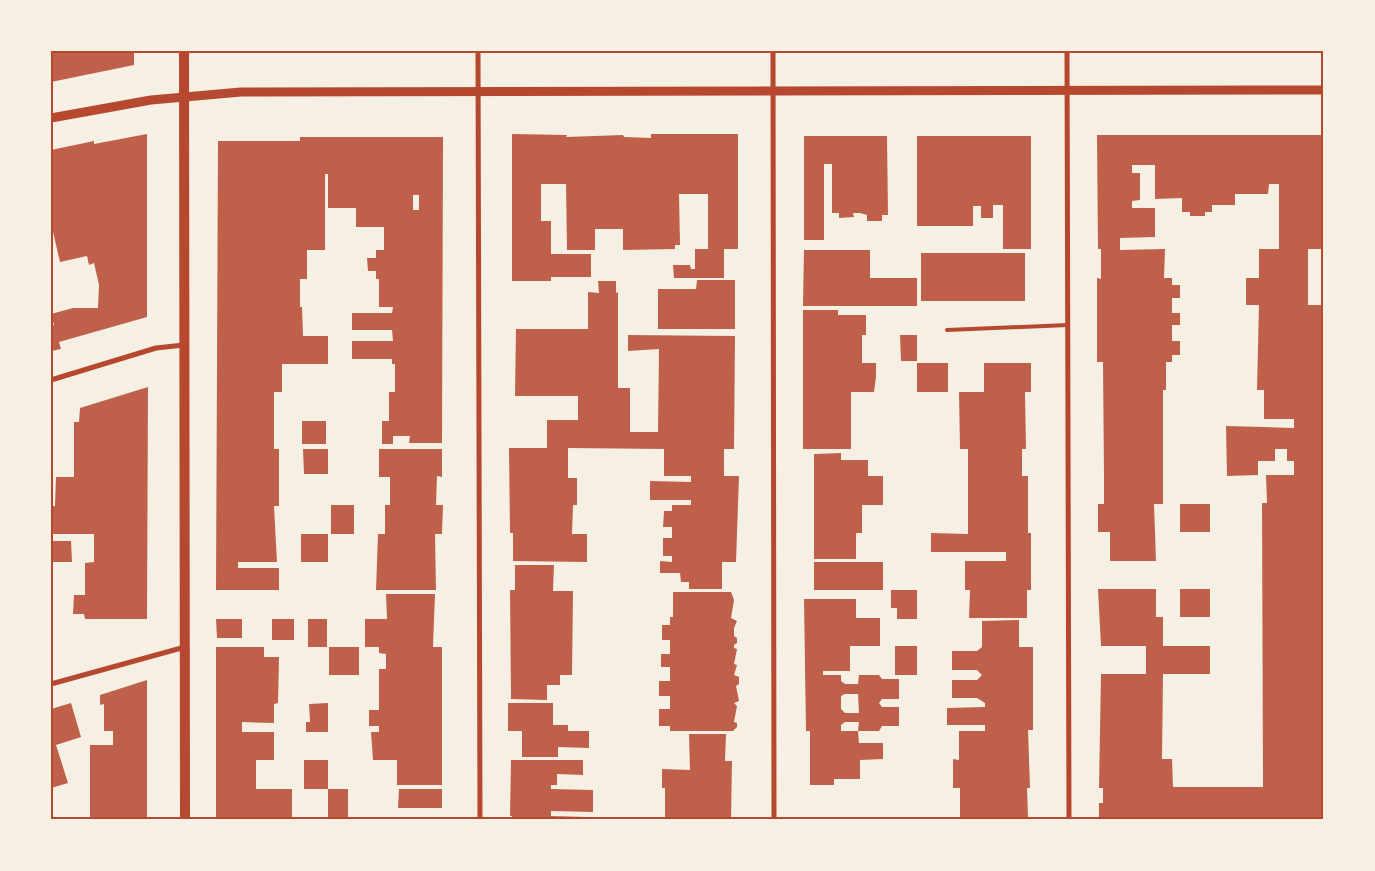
<svg xmlns="http://www.w3.org/2000/svg" width="1375" height="871" font-family="'PT Sans',sans-serif">
	<style>
		.building { fill: #bf614a; fill-rule: evenodd }
		.lines { fill: none; stroke-linecap: round; stroke-linejoin: round }
		.service { stroke: #b5482f; stroke-width: 4 }
		.minor { stroke: #b5482f; stroke-width: 5 }
		.tertiary { stroke: #b5482f; stroke-width: 9 }
		.secondary { stroke: #b5482f; stroke-width: 10 }
		.neatline { fill: none; stroke: #b5482f; stroke-width: 2 }
	</style>
	<rect width="100%" height="100%" fill="#f6efe4"/>
	<path class="building" d="M51 51H134V65L51 82Z
		M147 134V317L59 342 61 349 51 351V326L54 325 51 314 73 308H98L99 285 94 263 89 265 87 256 60 262 51 223V150L94 141V144Z
		M512 134 567 135 566 137 623 135 624 137 651 138V134H738V249H724V278H674L673 265H690L691 269H695V249H708V194H679L680 245H675V249L623 250V229H595V250H567L566 184H541V221H551V254H591V277H551V281H512Z
		M1097 135H1324V249H1308V305H1324V820H1099V803H1103V788H1099L1101 674H1146V646H1101L1098 589H1156V617H1163V646H1210V674H1163L1162 759H1172L1173 787H1263L1262 503H1267L1266 475H1294V461H1287V449H1275V461H1258V475L1227 476 1226 426 1294 428V419H1264V390H1257L1259 305H1246V278H1259V249H1279V184H1269L1268 194H1235V205H1212V212H1205V216H1190V212H1182V198L1155 199V165H1132V173H1140V200L1132 201V208H1155V237L1120 238V250L1165 249 1164 278H1172V285H1180V298H1172V313H1180V325H1172V341H1180V355H1172V362H1166V390H1163V504H1154L1156 561H1110V532H1098V504H1104V476L1103 362H1097V278L1101 279V249H1098Z
		M804 136H887L888 215H882V221H867V215L860 213H853L854 217 839 218V213H832V164H824V240H804Z
		M917 136H1031V249H1003V205H993V218H981V206H973V226H917Z
		M300 137H443L442 443H409L410 436H393V444H382V421H389V392H395V364H392V359H352V341H393L392 330H352V313H392L393 307H379V279H376V271H368L367 258H376V250H384V227H356V208H328V174H325V250H307V279H300V307H302L303 336H328V364H282V392H274V449H279V506H274L277 562H238V568H279V590H216L218 141H300ZM413 195H419V210H413Z
		M804 250H870V278H917V306H803Z
		M921 253H1025V301H921Z
		M697 280H735V329H658V289H696Z
		M598 281H616V293L618 292V388H630V432H658L659 349 628 351V335L735 336 734 449H724V476H739L736 562H722V589H689V582H681L680 573H660V561L672 562V556H663V538H672V527H663L664 511H672V505H691V500H650V481L691 482V476H664V449L568 448V478H577V505H573L572 534H587V562L513 561V533H510L509 448H547V420H578V396H515L516 329H588V292L599 293Z
		M803 310H838V315H866V335H862V363H876V377L874 392H851V449H803Z
		M900 335H917V361H901Z
		M917 363H948V392H917Z
		M984 363H1031V392H1025L1026 449H1022V476H1028V533H1031V590H1027V618H969L970 590H965V561H1006V552H931V533L968 534V449H960L959 392H984Z
		M148 387 147 619H85L84 614H73L74 595H85V563L94 562V534H51V506H55L56 477H74V422H79L80 408Z
		M302 421H326V444H302Z
		M303 449H328V474H304Z
		M379 449H442V477L437 476 436 505H443L442 534H435L436 590H376L378 534H385V505H390V477H379Z
		M841 453V460H868V476H883V505H862V533H856V559H814V454Z
		M1180 504H1210V532H1180Z
		M331 505H354V534H331Z
		M301 534H328V562H301Z
		M51 541H71L72 562H51Z
		M814 562H883V590H814Z
		M515 565H554L553 591H573L572 675H560V685H547V700L511 699 510 590H515Z
		M1180 589H1210V617H1180Z
		M891 590H917V619H897V608H891Z
		M673 592H731L734 600 731 618 737 621 734 628V636L737 638V643L734 645V648L737 649 734 664 737 665 734 675 739 677V684L736 686 739 701 734 703 737 706 734 722 737 723V727L733 731H670V726H659V709H670V696H659V681H670V667H661V654H670V640H662V625H670V617H673Z
		M386 594H435L433 647H442V785H397V760H373L371 732H379V726H369V710H379V669H386V654L379 653V647H365V619H387Z
		M804 599H856V618H880V646H850V671H823V675H841V681L845 684H858L859 675H879L882 679H899V699H882L879 703 882 707H899V726H882L879 731H858L859 722H845L841 725V731H858L859 743H883V759L860 760V779H834V785H810V731H806ZM845 694H858L859 713H845L841 709V696Z
		M216 619H242V638H217Z
		M272 619H294V640H272Z
		M308 619H327V647H308Z
		M1019 620V647H1033V730H1028L1030 788H1027L1028 817H1030V820H805V817H960V788H953V759L959 760V731H985V725H947V708L985 707V703L977 698H952V680H977L982 675 977 670H952V651H977L982 647V621Z
		M895 646H917V675H895Z
		M216 647H264V657H279L278 703 274 704V723L242 722V732H274V760H256V789H292V818H216Z
		M329 647H359V675H329Z
		M147 680V818H90V745H113V731H104V704L100 705V695Z
		M71 703 81 737 56 745 68 783 51 788V709Z
		M328 703V732H306V722H310L309 704Z
		M508 703H553V725H568V731H589V748L558 747V757H522V731H508Z
		M689 734H726L725 761H732L731 820H665V788H662V769L690 770Z
		M304 760H328V789H348V818H328V789H304Z
		M511 760H583V775L557 774V785H551V789L593 790V812L551 811V816L587 817V820H512V816H510Z
		M399 789H442V808H398Z
		M383 817 442 818V820H383Z
		M297 818H328V820H297Z"/>
	<g class="lines">
		<path class="service" d="M947 330 1068 325"/>
		<path class="minor" d="M478 51 480 820
			M773 51 774 820
			M1067 51 1069 820
			M51 380 156 348 184 345
			M51 684 185 647"/>
		<path class="tertiary" d="M51 118 151 100 241 92 1324 90"/>
		<path class="secondary" d="M184 51 185 820"/>
	</g>
	<rect width="1375" height="871" fill="none" stroke="#f6efe4" stroke-width="105"/>
	<rect x="52" y="52" width="1270" height="766" class="neatline"/>
</svg>
